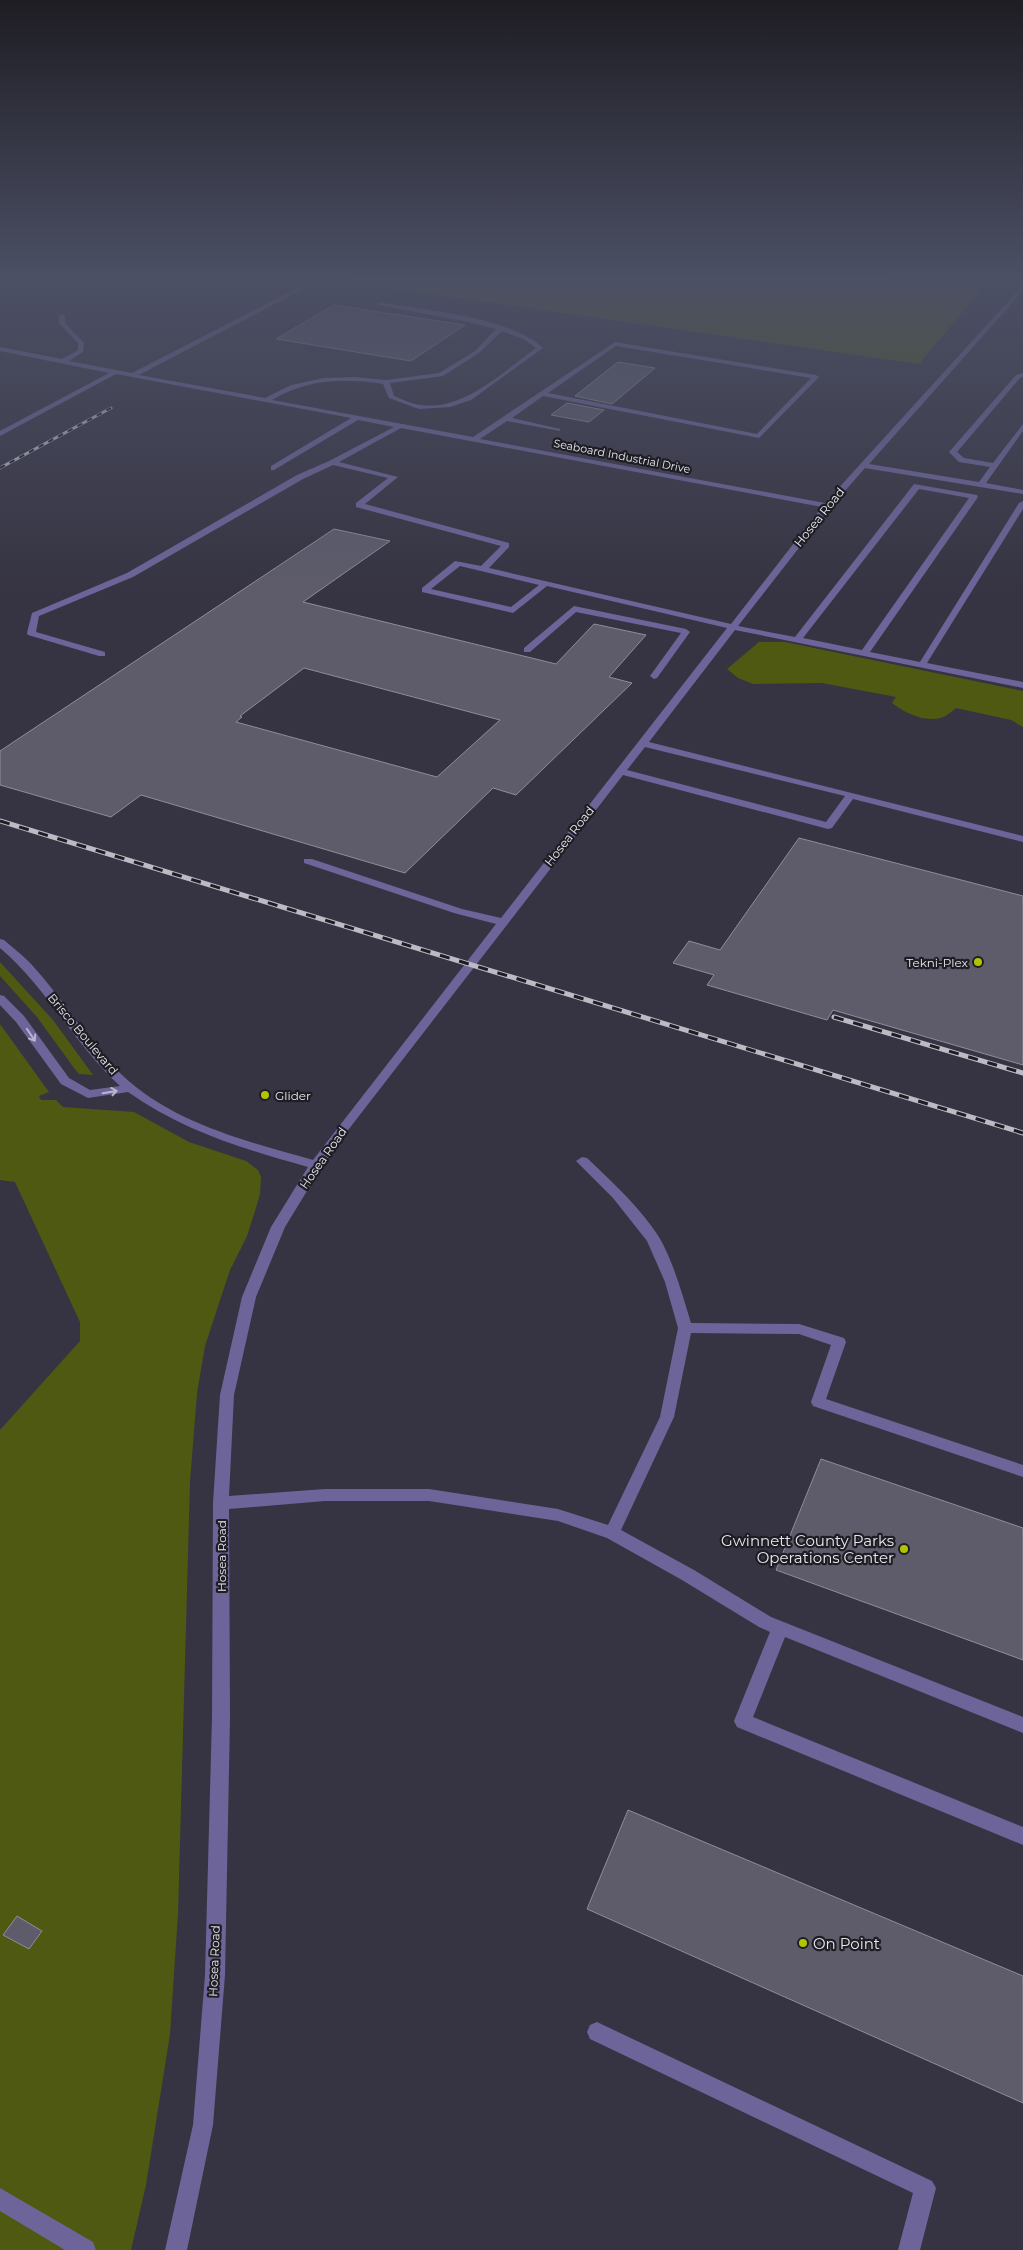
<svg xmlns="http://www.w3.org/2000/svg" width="1023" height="2250" font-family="Montserrat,sans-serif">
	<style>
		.green { fill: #4f5912 }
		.building { fill: #5e5c6b; stroke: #8f8d9d; fill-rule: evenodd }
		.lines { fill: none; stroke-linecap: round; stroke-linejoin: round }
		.minor { fill: #6d659a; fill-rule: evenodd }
		.rail-far1-casing { stroke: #bbbbc5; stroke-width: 3 }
		.rail-casing { stroke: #bbbbc5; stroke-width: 5 }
		.rail-far1 { stroke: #1e1d23; stroke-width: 2; stroke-dasharray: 5.5; stroke-linecap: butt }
		.rail { stroke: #1e1d23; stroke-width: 3; stroke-dasharray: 10; stroke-linecap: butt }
		.oneway { stroke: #b7b4ce }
		.poi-dot { fill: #b0c501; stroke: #1e1d23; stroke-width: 2 }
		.labels { text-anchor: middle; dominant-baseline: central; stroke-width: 4.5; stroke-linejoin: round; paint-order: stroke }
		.far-street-label { font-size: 11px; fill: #e8e8f1; stroke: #1e1d23 }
		.street-label { font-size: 12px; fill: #e8e8f1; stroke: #1e1d23 }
		.poi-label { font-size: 12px; fill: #e8e8f1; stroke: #1e1d23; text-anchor: end }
		.near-poi-label { font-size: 15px; fill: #e8e8f1; stroke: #1e1d23; text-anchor: end }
	</style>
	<rect width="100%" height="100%" fill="#363442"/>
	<path class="green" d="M356 277H878L981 290 919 364 355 283Z
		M759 642H785L1023 691V727L1011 720 956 708C952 711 946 717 940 718 923 722 905 713 892 703L896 697 822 683 753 684 738 678 727 669Z
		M0 962 53 1020 93 1075 79 1074 74 1068 37 1017 0 976Z
		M0 1024 49 1092 39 1096 41 1100H56L63 1107 134 1112 189 1142 246 1161 258 1170 261 1177 260 1194 255 1211 247 1236 230 1270 205 1346 197 1393 190 1482 178 1914 170 2034 146 2185 131 2250H0V1430L80 1341V1322L15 1182 0 1180Z"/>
	<path class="building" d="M334 305 465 325 411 361 276 339Z
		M618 362 655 368 612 404 575 396Z
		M567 403 604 410 589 422 551 415Z
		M334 529 390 541 303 602 556 664 594 624 646 635 609 677 632 683 516 795 493 788 405 873 141 795 111 817 0 785V751ZM304 668 500 720 437 777 236 722 242 717 240 716Z
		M799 838 1023 896V1065L833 1010 827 1020 707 985 714 975 673 963 689 941 720 950Z
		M821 1459 1023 1528V1660L776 1570Z
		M628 1810 1023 1976V2103L587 1909Z
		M17 1916 42 1931 29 1949 3 1935Z"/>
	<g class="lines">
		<path class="minor" d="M313 277H319L303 289 139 375 265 398 291 385 324 378 355 377 386 380 439 373 475 351 496 329 464 321 377 305 379 302C423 310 511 317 543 348L471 400 450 407 419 409 389 398 383 384C344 378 307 379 272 400L473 437 615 342 816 375 819 377 818 378 759 438 543 396 512 418 560 429V431L507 421 480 439 825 503 1023 285V291L869 464 979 482 990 467 959 462 949 452 1016 375 1023 373V377L1020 378 957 452 964 458 993 463 1023 424V431L986 483 1023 490V494L865 468 830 508 738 626 795 637 914 484 977 495 978 497 870 652 920 662 1019 503 1023 501V509L927 663 1023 682V688L735 630 649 742 1023 836V842L853 799 832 828 828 829 623 775 345 1134 321 1168 285 1227 256 1297 234 1395 229 1496 325 1489H429L558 1509 608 1525 660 1417 678 1328 665 1282 647 1241 613 1198 576 1161 582 1157 587 1158C612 1182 640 1207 659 1237 674 1263 682 1294 691 1323L799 1324 844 1338 846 1342 826 1399 1023 1465V1477L813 1406 811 1402 831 1345 799 1334 691 1333 674 1417 621 1530 694 1570 771 1617 1023 1717V1733L785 1637 753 1717 1023 1827V1845L737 1727 734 1721 770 1632 759 1627 682 1580 607 1538 558 1521 429 1501H325L229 1509 230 1718 225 1975 213 2125 187 2250H165L193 2125 205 1975 212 1718 213 1503 220 1395 242 1297 271 1227 308 1167C244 1149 183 1131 128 1092L88 1098 61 1084 16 1022 0 1005V995L4 996 24 1016 69 1078 90 1090 120 1086C74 1044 47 988 0 948V939L4 940C13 948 24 956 32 965 64 1000 87 1041 121 1074 172 1123 246 1141 313 1160L496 924 454 913 304 863V859H312L462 909 501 918 727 628 547 586 513 613 422 592V588L455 561 481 566 501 546 356 507V503L388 478 333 465 303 479 133 577 39 616 36 632 105 652V656H99L28 635 27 633 32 613 127 573 297 475 329 461 394 427 358 420 274 470H271V466L351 418 116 374 0 436V431L109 373 0 351V347L62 359 78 350V343L59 323V316L62 314 65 316V323L84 343 83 352 69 361 132 373 299 287ZM502 331 525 340 536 348C503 372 463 411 420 405 411 404 402 399 394 396L390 383 443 376 479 353ZM616 346 811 378 757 434 548 393ZM401 428 822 507 731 624 489 568 509 547V543L365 504 398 477 339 462ZM919 489 969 498 862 650 803 638ZM460 566 539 585 511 607 431 589ZM645 747 845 796 826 822 627 770Z
			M1019 277H1023V279L1020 278Z
			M574 606 686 629 690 632 657 678 654 679 650 676 681 633 576 612 530 652H524V648Z
			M597 2022 932 2181 936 2188 920 2250H898L913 2193 590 2039 587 2032 590 2025Z
			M0 2188 93 2242 96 2250H65L0 2211Z"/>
		<g class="rail-far1-casing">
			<path id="rail-far1" d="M0 468 111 408"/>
		</g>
		<g class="rail-casing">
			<path id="rail" d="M0 821 1023 1133
				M834 1017 1023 1073"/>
		</g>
		<use href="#rail-far1" class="rail-far1"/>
		<use href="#rail" class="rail"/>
	</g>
	<defs><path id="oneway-shaft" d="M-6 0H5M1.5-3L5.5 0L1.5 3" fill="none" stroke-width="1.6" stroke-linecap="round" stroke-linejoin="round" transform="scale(1.25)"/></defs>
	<g class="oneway">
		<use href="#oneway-shaft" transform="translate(31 1035) rotate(56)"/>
		<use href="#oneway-shaft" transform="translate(110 1092) rotate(-10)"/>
	</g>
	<linearGradient id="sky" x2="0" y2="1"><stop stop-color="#1e1d24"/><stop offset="0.47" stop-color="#4c5065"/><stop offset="1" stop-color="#4c5065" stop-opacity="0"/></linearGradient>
	<rect width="1023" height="592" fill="url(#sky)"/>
	<g class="poi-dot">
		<circle cx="978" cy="962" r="5"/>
		<circle cx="265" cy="1095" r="5"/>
		<circle cx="904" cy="1549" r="5"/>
		<circle cx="803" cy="1943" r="5"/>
	</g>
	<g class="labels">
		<g class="far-street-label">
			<text transform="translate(622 456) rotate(11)">Seaboard Industrial Drive</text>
		</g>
		<g class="street-label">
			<text transform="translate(819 517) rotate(-51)">Hosea Road</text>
			<text transform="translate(569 836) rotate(-52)">Hosea Road</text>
			<text transform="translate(83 1034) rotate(50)">Brisco Boulevard</text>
			<text transform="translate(323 1158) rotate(-55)">Hosea Road</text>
			<text transform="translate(221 1556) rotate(-90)">Hosea Road</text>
			<text transform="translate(214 1961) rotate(-88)">Hosea Road</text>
		</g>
		<g class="poi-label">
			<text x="968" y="962">Tekni-Plex</text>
			<text x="275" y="1095" text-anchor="start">Glider</text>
		</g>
		<g class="near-poi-label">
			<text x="894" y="1540">Gwinnett County Parks<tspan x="894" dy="17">Operations Center</tspan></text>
			<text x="813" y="1943" text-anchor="start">On Point</text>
		</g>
	</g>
</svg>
